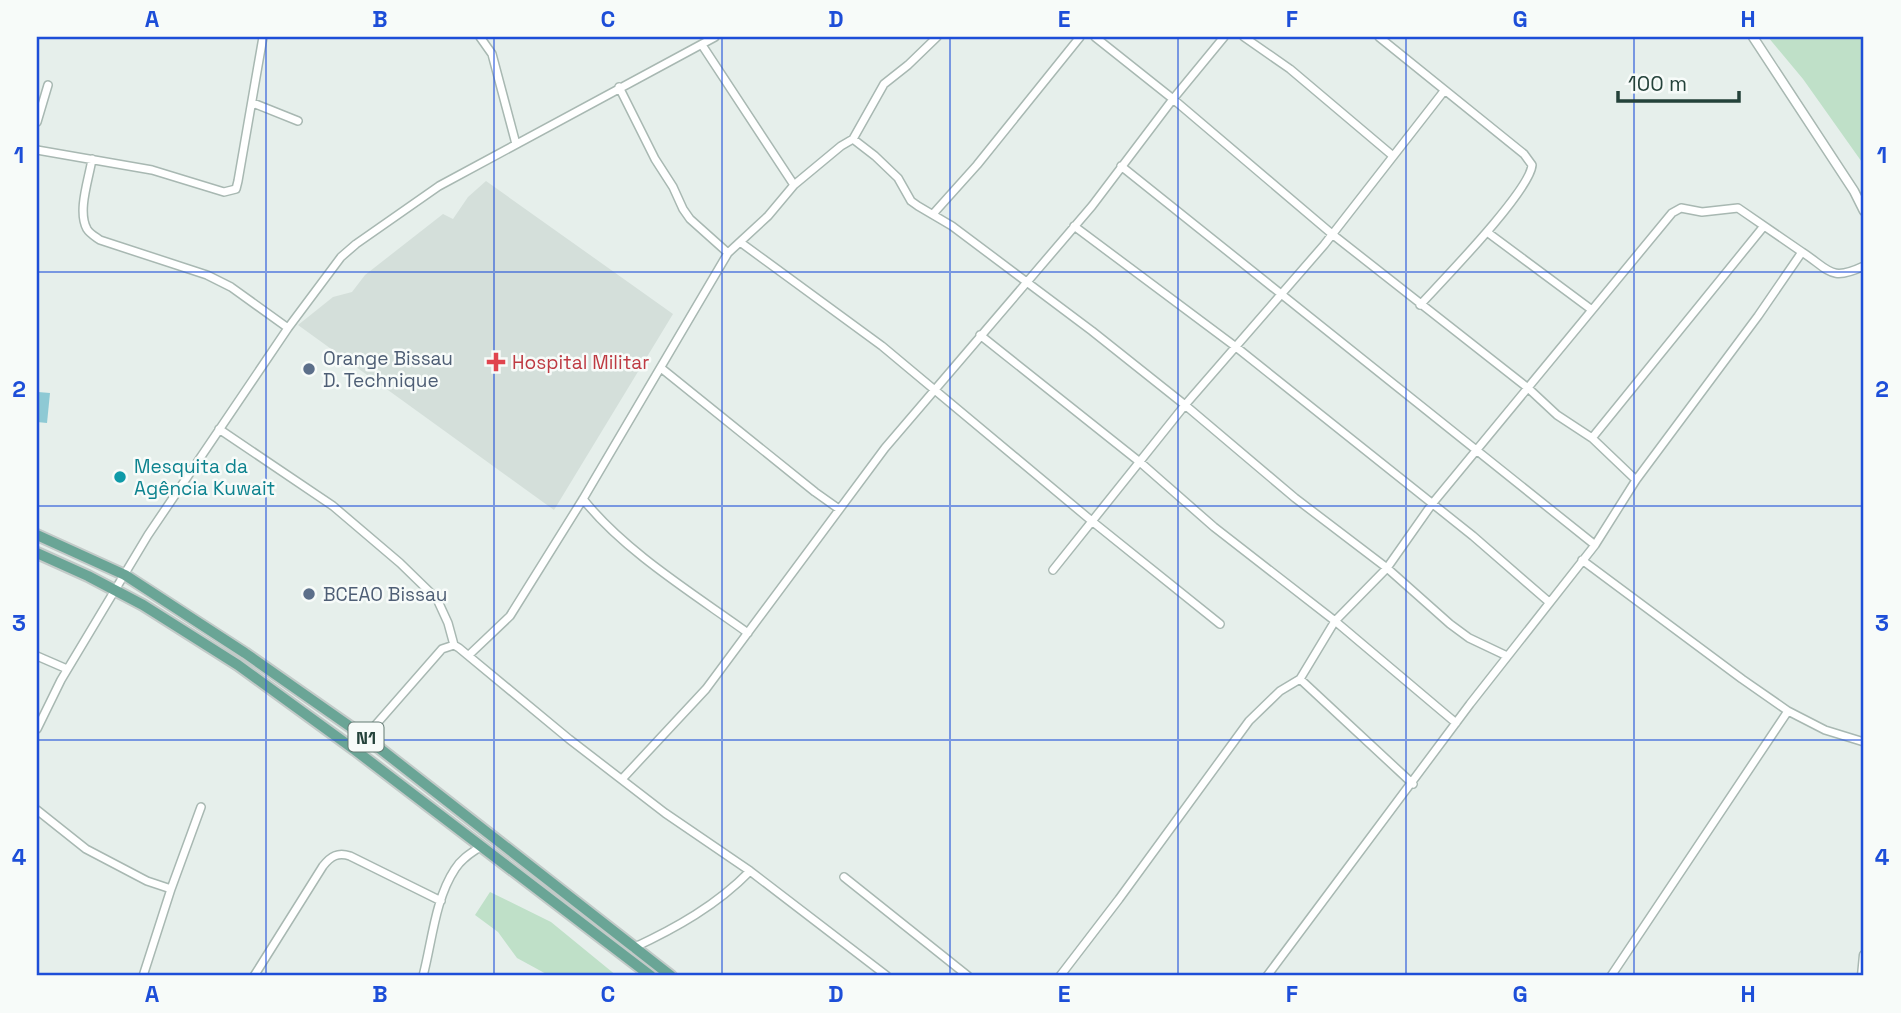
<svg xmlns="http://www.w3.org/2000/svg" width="1901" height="1013" font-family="'Space Grotesk',sans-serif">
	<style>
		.built { fill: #d4dfda }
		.green { fill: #bfe0c8 }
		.water { fill: #8ec9d4 }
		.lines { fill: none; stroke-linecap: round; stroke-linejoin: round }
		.minor-casing { stroke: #a8b8b2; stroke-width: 10 }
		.tertiary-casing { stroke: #a8b8b2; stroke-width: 11 }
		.primary-casing { stroke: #c2cac8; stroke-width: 14 }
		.minor { stroke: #fff; stroke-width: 7 }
		.tertiary { stroke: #fff; stroke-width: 8 }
		.primary { stroke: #6aa596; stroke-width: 10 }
		.grid { fill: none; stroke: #1d4ed8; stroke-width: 2; stroke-opacity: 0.55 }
		.health-dot { fill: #e0444e; stroke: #f7fbf9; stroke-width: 2.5 }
		.service-dot { fill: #5c6f8a; stroke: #f7fbf9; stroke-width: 2.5 }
		.culture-dot { fill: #0f9aa8; stroke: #f7fbf9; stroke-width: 2.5 }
		.labels { text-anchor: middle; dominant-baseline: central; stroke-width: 5; stroke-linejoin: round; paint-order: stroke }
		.shield { fill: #f7fbf9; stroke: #637a73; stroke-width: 2 }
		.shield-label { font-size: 18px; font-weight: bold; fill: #24423a }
		.service-label { font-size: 19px; fill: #4e5e75; stroke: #f7fbf9; text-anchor: start }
		.health-label { font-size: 19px; fill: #be3a42; stroke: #f7fbf9; text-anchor: start }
		.culture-label { font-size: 19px; fill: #0d838f; stroke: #f7fbf9; text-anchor: start }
		.neatline { fill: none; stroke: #1d4ed8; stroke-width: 2.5 }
		.grid-label { font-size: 23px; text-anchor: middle; font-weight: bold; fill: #1d4ed8 }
	</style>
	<rect width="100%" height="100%" fill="#e6efeb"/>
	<path class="built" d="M486 181 673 314 554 510 298 325 333 297 352 292 365 275 443 214 453 219 468 197Z"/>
	<path class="green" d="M1768 37H1864V165L1803 79Z
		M490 892 551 922 617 976H550L517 958 498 932 475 915Z"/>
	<path class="water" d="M38 392 50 393 47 423 37 422Z"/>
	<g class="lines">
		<g class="minor-casing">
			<path id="minor" d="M480 37 492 54 516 144
				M1095 37 1173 99 1332 234 1528 388 1557 415 1592 438 1636 480
				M1244 37 1290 69 1393 156
				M1379 37 1524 154 1532 165C1530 191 1442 281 1420 305
				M702 45 794 185
				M619 87 655 159 673 187 683 209 690 219 728 253
				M253 103 298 121
				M37 122 48 85
				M853 139 875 156 898 178 911 201 918 206 952 226 1092 331 1185 405 1295 498 1387 568 1450 624 1469 638 1507 656
				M37 150 152 170 224 192 236 189 238 181 263 37
				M92 159C89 179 77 211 87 229 90 234 96 237 100 240L207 275 231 287 288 328
				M1121 166 1595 545
				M933 214 977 165 1080 37
				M1074 226 1236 347 1473 536 1549 602
				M1487 232 1592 310
				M740 242 882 346 1093 522 1220 624
				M980 335 1141 463 1214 527 1335 621 1456 723
				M661 368 815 492 839 509
				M219 429 333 506 400 563 437 599 448 623 454 645
				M1592 438 1764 226
				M583 499C624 551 694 594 748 633
				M1582 560 1742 679 1788 711 1611 976
				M1053 570 1185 405 1324 245 1444 91
				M469 655 510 616 583 499 728 253 768 216 794 185 841 146 853 139 884 84 908 65 937 37
				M37 656 67 669
				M1300 679 1413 784
				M1788 711 1825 730 1864 742
				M37 729 61 680 148 535 288 328 341 257 356 244 439 186 715 37
				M365 737 442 649 454 645 459 648 569 739 665 813 750 871 887 976
				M623 778 706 689 885 448 1092 206 1173 99 1224 37
				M37 810 86 849 147 881 171 889
				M844 877 968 976
				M633 948C676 928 717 905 750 871
				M143 976 171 889 201 807
				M254 976 323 866C331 856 338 852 350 856L441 901
				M423 976C432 942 435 899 455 869 461 859 471 853 480 847
				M1060 976 1119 899 1249 721 1280 691 1300 679 1335 621 1387 568 1432 504 1672 213 1681 208 1702 212 1738 208 1802 252
				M1267 976 1470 704 1595 545 1636 480 1758 316 1802 252C1830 270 1830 282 1864 266"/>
		</g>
		<g class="tertiary-casing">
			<path id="tertiary" d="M1753 37 1854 191 1864 211
				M1862 976 1864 955"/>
		</g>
		<g class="primary-casing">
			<path id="primary" d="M37 535 125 575 245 653 365 737 671 976
				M37 553 88 576 143 605 238 665 355 750 651 976"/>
		</g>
		<use href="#minor" class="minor"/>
		<use href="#tertiary" class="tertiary"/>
		<use href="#primary" class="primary"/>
	</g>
	<path class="grid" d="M266 37V976M494 37V976M722 37V976M950 37V976M1178 37V976M1406 37V976M1634 37V976M37 272H1864M37 506H1864M37 740H1864"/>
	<path class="health-dot" d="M492.5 351.5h7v7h7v7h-7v7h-7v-7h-7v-7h7z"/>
	<g class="service-dot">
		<circle cx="309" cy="369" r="7"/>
		<circle cx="309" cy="594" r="7"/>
	</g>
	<circle class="culture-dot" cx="120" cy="477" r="7"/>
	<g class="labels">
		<rect class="shield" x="348.5" y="722.5" width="35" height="29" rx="5"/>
		<g class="shield-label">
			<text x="366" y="737">N1</text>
		</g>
		<g class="service-label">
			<text x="323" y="358">Orange Bissau<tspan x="323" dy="22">D. Technique</tspan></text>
			<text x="323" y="594">BCEAO Bissau</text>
		</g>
		<g class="health-label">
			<text x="512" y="362">Hospital Militar</text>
		</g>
		<g class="culture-label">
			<text x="134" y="466">Mesquita da<tspan x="134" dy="22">Agência Kuwait</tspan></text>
		</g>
	</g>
	<rect width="1901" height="1013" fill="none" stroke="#f7fbf9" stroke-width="77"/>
	<path d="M1618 91v10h121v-10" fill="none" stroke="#24423a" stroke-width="3.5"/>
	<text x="1628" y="91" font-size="21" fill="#24423a" stroke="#f7fbf9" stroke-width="5" paint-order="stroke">100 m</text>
	<rect x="38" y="38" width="1824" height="936" class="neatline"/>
	<g class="grid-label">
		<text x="152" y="27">A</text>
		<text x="380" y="27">B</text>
		<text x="608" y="27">C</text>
		<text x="836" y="27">D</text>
		<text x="1064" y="27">E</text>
		<text x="1292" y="27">F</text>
		<text x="1520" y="27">G</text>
		<text x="1748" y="27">H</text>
		<text x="19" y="163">1</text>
		<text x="1882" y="163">1</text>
		<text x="19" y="397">2</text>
		<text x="1882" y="397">2</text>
		<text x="19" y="631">3</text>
		<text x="1882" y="631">3</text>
		<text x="19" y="865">4</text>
		<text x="1882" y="865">4</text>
		<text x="152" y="1002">A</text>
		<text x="380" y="1002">B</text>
		<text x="608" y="1002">C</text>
		<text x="836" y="1002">D</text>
		<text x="1064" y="1002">E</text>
		<text x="1292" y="1002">F</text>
		<text x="1520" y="1002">G</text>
		<text x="1748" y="1002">H</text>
	</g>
</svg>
